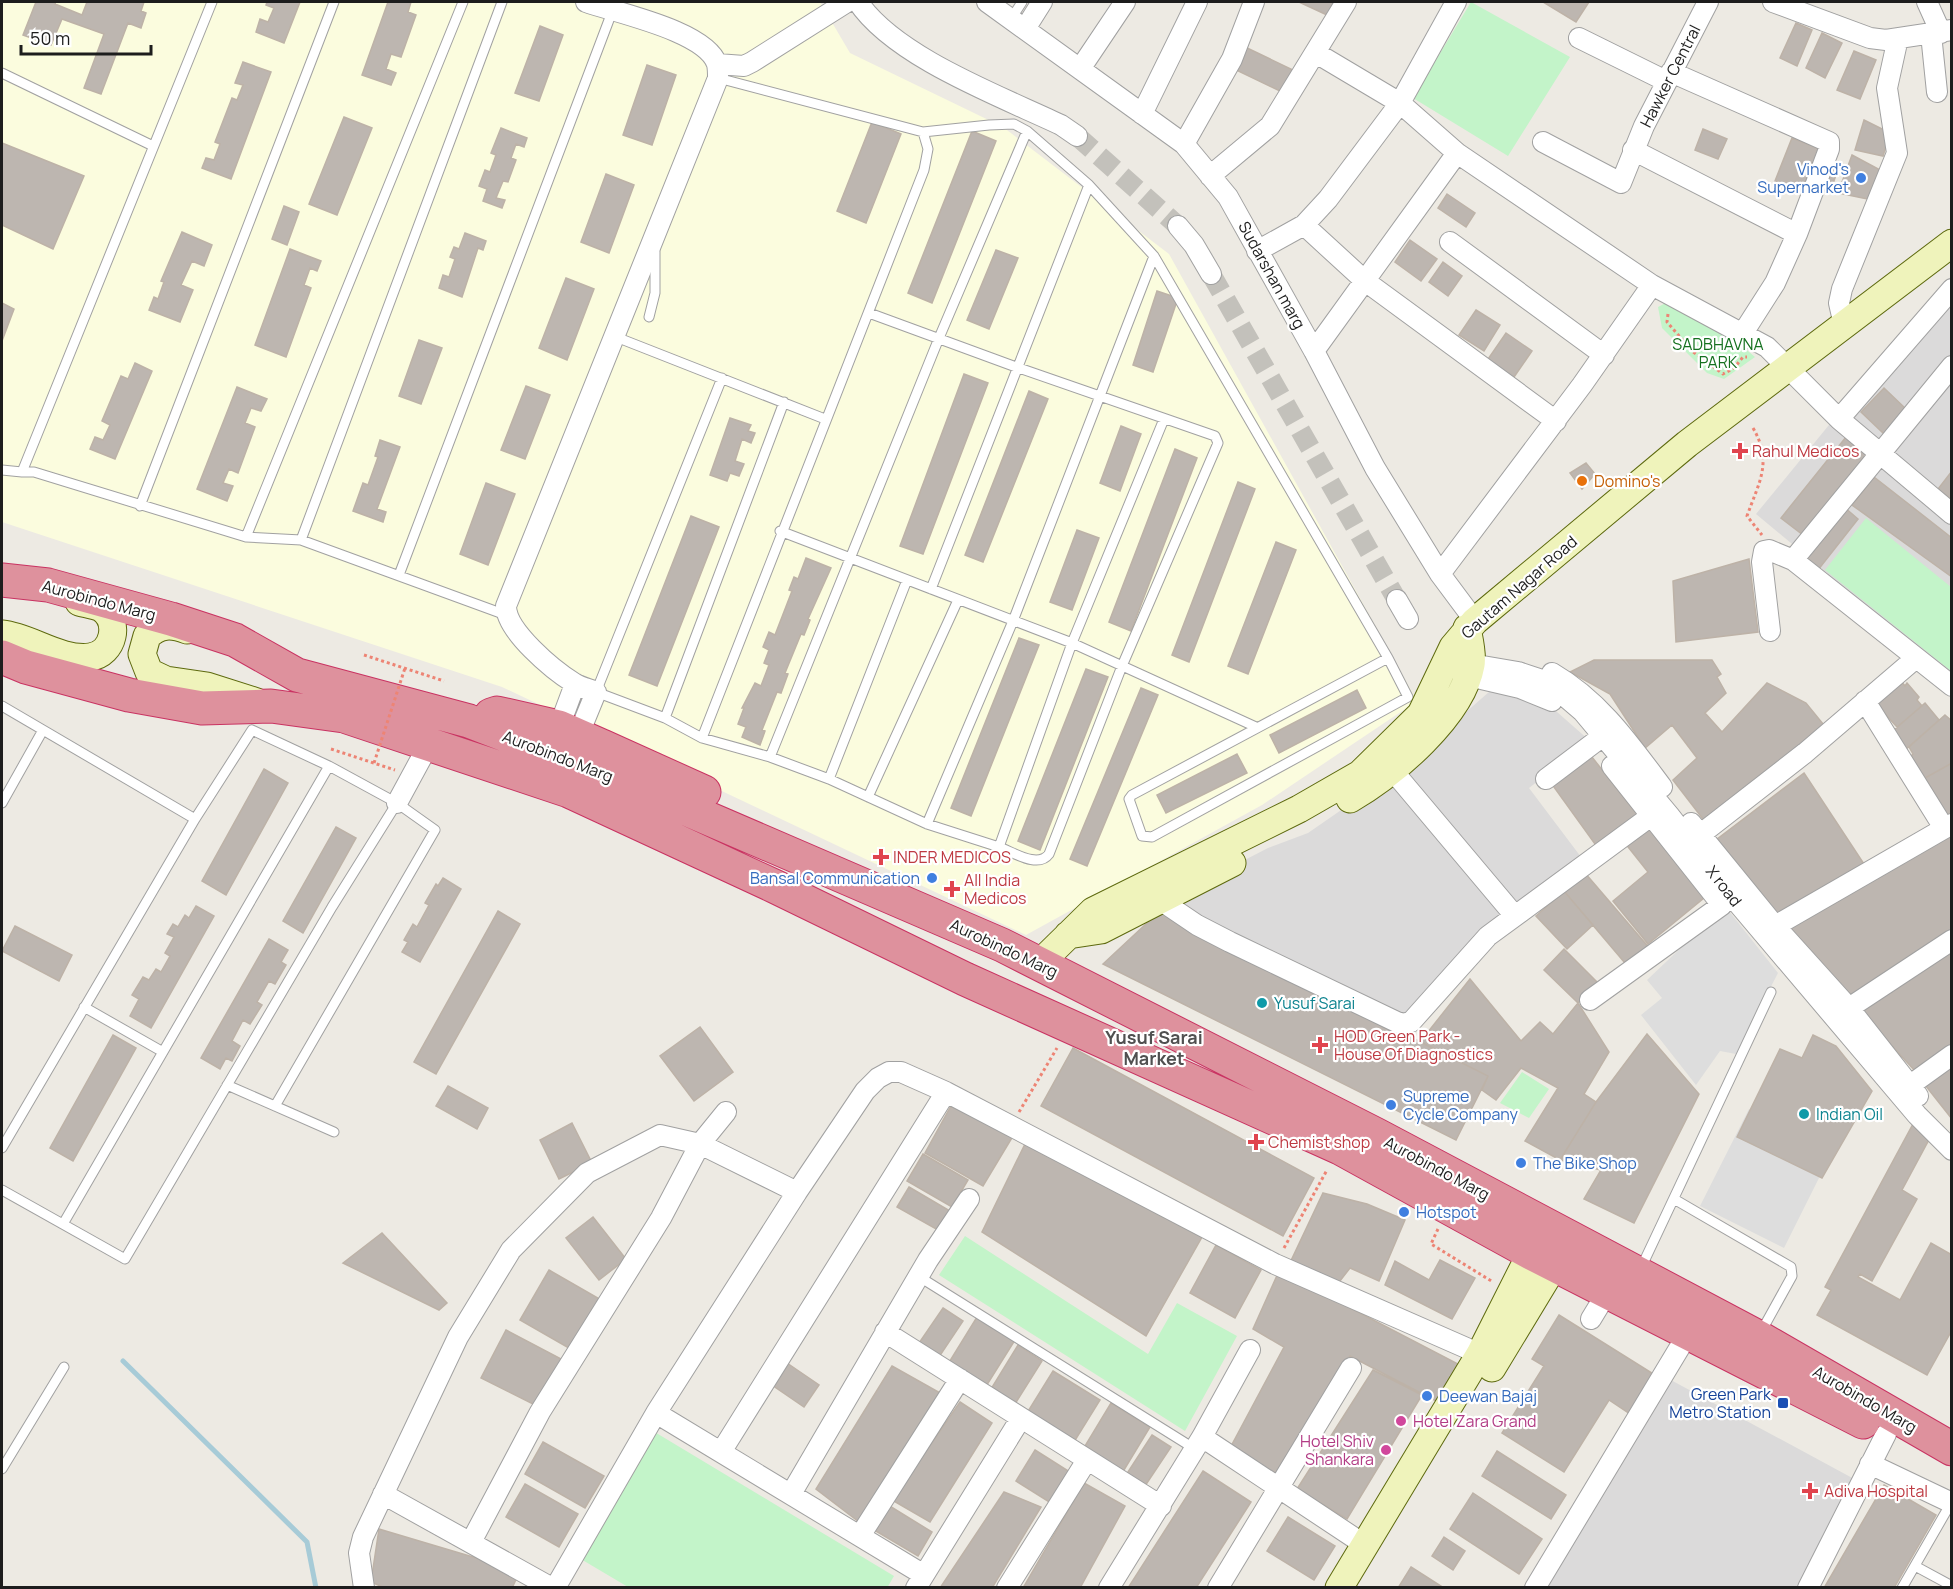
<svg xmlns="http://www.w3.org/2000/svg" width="1953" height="1589" font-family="Manrope,sans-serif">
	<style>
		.residential { fill: #dbdada }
		.education { fill: #fbfcde }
		.park { fill: #c3f4c9 }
		.parking { fill: #ddd }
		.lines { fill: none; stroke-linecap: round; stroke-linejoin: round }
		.stream { stroke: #a7cbd7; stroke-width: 5 }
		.building { fill: #bdb6b0; stroke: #bdb2a7; stroke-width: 1.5 }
		.street-tunnel { stroke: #c3c1bb; stroke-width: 20; stroke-dasharray: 20 10; stroke-linecap: butt }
		.lane-casing { stroke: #a1a1a1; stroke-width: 11 }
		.street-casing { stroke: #a1a1a1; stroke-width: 22 }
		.secondary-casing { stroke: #5d690e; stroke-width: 29 }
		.highway-casing { stroke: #c93362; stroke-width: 35 }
		.path { stroke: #ed8474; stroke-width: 3; stroke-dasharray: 3 3; stroke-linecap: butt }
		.lane { stroke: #fff; stroke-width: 9 }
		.street { stroke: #fff; stroke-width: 20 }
		.secondary { stroke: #eff3bb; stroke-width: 27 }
		.highway { stroke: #de919d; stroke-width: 33 }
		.path-bridge { stroke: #ed8474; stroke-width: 3; stroke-dasharray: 3 3; stroke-linecap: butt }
		.shop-dot { fill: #3f7fe0; stroke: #fff; stroke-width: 2 }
		.health-dot { fill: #e0444e; stroke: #fff; stroke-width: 2 }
		.food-dot { fill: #e8710a; stroke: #fff; stroke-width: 2 }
		.culture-dot { fill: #0f9aa8; stroke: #fff; stroke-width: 2 }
		.transit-dot { fill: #1a4fb4; stroke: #fff; stroke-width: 2 }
		.hotel-dot { fill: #d1479c; stroke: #fff; stroke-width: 2 }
		.labels { text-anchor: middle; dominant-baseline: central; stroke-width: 4.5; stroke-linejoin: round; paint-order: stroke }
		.street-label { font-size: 16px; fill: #1d1d1d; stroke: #fff }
		.shop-label { font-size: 16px; fill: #366cbe; stroke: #fff; text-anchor: start }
		.park-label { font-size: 16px; fill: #15711f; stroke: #fff }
		.health-label { font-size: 16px; fill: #be3a42; stroke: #fff; text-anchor: start }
		.food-label { font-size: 16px; fill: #c56008; stroke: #fff; text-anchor: start }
		.culture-label { font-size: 16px; fill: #0d838f; stroke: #fff; text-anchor: start }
		.transit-label { font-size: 16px; fill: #164399; stroke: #fff; text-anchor: end }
		.hotel-label { font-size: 16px; fill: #b23c85; stroke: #fff; text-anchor: start }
		.neighbourhood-label { font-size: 18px; font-weight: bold; fill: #505050; stroke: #fff }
	</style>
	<rect width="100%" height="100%" fill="#edeae3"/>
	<path class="residential" d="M1951 276V676L1756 514Z
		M1497 685 1540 697 1590 741 1529 788 1584 861 1466 953 1405 1013 1389 1011 1167 900 1268 848 1308 833 1402 768Z
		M1669 1379 1856 1480 1798 1587 1544 1588Z"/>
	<path class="education" d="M2 2H820L850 53 1003 127 1169 254 1417 701 1262 805 1026 935 502 687 2 522Z"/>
	<path class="park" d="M1471 2 1570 57 1508 156 1413 98Z
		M1681 295 1755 357 1724 379 1707 373 1662 328 1658 307Z
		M1866 518 1951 587V671L1825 570Z
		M1522 1072 1549 1089 1529 1118 1500 1103Z
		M965 1236 1148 1354 1177 1303 1237 1336 1185 1431 939 1275Z
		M648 1428 894 1576 887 1588 628 1587 569 1552Z"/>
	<path class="parking" d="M1725 906 1778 973 1736 1054 1720 1051 1696 1085 1641 1015 1662 998 1647 980Z
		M1749 1109 1832 1152 1784 1248 1700 1206Z"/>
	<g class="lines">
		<path class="stream" d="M123 1361 307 1542 316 1588"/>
	</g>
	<path class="building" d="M36 2H56L55 4 82 15 87 2H144L141 11 146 13 141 28 128 23 101 94 84 88 104 34 62 19 51 45 23 35Z
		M267 2H300L284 43 256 32 260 19 268 22 274 8 266 5Z
		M388 2H411L408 12 416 15 401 57 391 54 386 69 396 73 391 85 362 75Z
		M1299 2H1334L1327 15Z
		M1543 2H1589L1576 22Z
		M1796 23 1812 30 1797 66 1780 58Z
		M540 26 563 35 539 101 515 93Z
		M1822 33 1842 43 1825 78 1806 68Z
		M1245 47 1293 70 1282 92 1234 69Z
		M1854 51 1876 60 1860 99 1837 90Z
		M243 62 271 72 231 179 202 168 206 158 214 160 220 144 215 142 232 98 237 100 243 85 235 83Z
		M647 65 676 75 652 145 623 135Z
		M344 117 372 128 337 215 309 204Z
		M1864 120 1890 133 1883 156 1855 150Z
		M872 122 901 134 866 223 837 211Z
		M501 128 527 138 524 147 516 144 511 158 516 160 508 182 503 181 496 198 505 200 502 208 483 201 487 189 479 186 485 170 490 172 496 155 491 153Z
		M1703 129 1727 139 1718 159 1695 150Z
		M972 131 996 141 932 303 908 293Z
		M1792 138 1820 149 1803 192 1775 181Z
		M2 143 84 176 53 249 2 225Z
		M1852 155 1884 172 1872 200 1838 193Z
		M1831 161 1840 164 1831 189 1822 183Z
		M606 174 634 185 609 253 581 242Z
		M1447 194 1475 213 1466 227 1438 208Z
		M284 206 299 212 287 245 272 239Z
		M182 232 212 245 204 266 192 261 181 285 193 290 180 322 149 310 154 297 158 299 164 282 161 281Z
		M465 233 486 241 483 250 478 248 462 297 439 288 443 275 449 277 455 259 450 257 454 247 459 249Z
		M1410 240 1437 259 1421 281 1395 262Z
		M290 249 321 261 317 271 310 268 304 285 311 288 286 357 255 345Z
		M996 250 1018 258 989 329 967 320Z
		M1443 262 1462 276 1448 296 1429 282Z
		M566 278 594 289 567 360 539 348Z
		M1157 291 1178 298 1153 372 1133 365Z
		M2 303 14 309 2 341Z
		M1476 310 1500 325 1484 351 1459 335Z
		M1506 333 1532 351 1512 380 1486 362Z
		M419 340 442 348 421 404 399 396Z
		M135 363 152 371 115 459 90 449 95 437 103 440 110 425 102 421 121 376 128 379Z
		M964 374 988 383 923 554 900 546Z
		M526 386 550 395 525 459 501 450Z
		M237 387 267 399 261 411 251 408 245 423 255 427 238 473 229 469 223 483 233 486 227 501 197 489Z
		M1884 388 1907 410 1884 434 1861 412Z
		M1029 391 1048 399 983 562 965 555Z
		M730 418 751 425 748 431 755 433 751 443 742 439 735 461 744 464 739 476 730 473 727 481 710 475Z
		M1121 426 1141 434 1120 491 1100 483Z
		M1846 437 1868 454 1803 535 1781 518Z
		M380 440 400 447 377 509 386 512 383 522 353 511 363 483 368 485 378 457 375 456Z
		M1175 449 1197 458 1131 631 1109 622Z
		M1586 463 1595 474 1582 489 1570 473Z
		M1952 471V500L1938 489Z
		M1874 477 1952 538V577L1852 505Z
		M1238 482 1255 489 1189 662 1172 655Z
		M486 483 515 494 488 565 460 554Z
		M1844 507 1858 519 1818 570 1803 558Z
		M691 516 719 527 657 686 629 675Z
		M1077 530 1099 538 1072 610 1050 602Z
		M1276 542 1296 550 1248 674 1228 666Z
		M806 558 831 568 808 619 810 620 804 635 801 634 785 673 788 674 781 693 777 692 762 730 765 731 760 745 742 737 746 727 738 724 744 708H742L755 683 761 686 769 665 764 663 769 650 763 647 769 632 775 635 792 591 789 590 794 577 798 579Z
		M1749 559 1758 632 1676 642 1673 581Z
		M1019 638 1039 645 971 816 951 808Z
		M1594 660H1712L1721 674 1717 677 1726 693 1705 713 1722 732 1767 683 1806 703 1828 730 1706 823 1673 780 1697 758 1672 725 1645 748 1610 694 1570 672Z
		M1086 669 1108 677 1040 850 1018 841Z
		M1901 681 1905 686 1907 683 1919 697 1917 700 1922 706 1897 727 1876 704Z
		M1141 688 1158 695 1087 866 1070 859Z
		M1357 690 1366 708 1279 753 1270 735Z
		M1925 703 1939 720 1905 750 1894 730Z
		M1945 715 1952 721V763L1925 778 1910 757 1913 754 1909 747Z
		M1588 752 1640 818 1600 851 1551 783Z
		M1237 754 1247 773 1166 813 1157 795Z
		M1952 763V817L1949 818 1925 778Z
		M264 769 288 783 226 895 202 881Z
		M1804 773 1864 864 1776 916 1716 840Z
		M1651 822 1709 894 1648 944 1613 901 1648 872 1625 843Z
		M336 827 356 838 303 933 283 921Z
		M1952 829V934L1851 999 1788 928Z
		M1585 873 1651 950 1630 969 1564 891Z
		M443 878 461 889 420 962 402 952 408 942 404 940 413 924 417 927 429 905 425 903 436 884 438 886Z
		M1564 891 1593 925 1567 949 1536 916Z
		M196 906 214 916 151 1028 130 1016 139 999 132 995 143 977 149 980 156 969 161 972 170 956 165 953 174 937 167 934 173 924 178 927 185 915 189 918Z
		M1161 910 1488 1076 1456 1140 1103 964Z
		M498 911 520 924 436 1074 414 1062Z
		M15 926 72 955 59 981 2 951Z
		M269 939 288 950 281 962 286 965 275 984 269 981 257 1002 262 1005 250 1024 243 1020 232 1041 240 1046 232 1061 226 1058 220 1069 201 1058Z
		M1564 949 1598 983 1578 1003 1544 970Z
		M1952 949V1046L1916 1072 1859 1010Z
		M1470 979 1521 1041 1540 1022 1553 1034 1578 1003 1609 1052 1584 1094 1596 1102 1560 1160 1525 1141 1558 1088 1521 1068 1496 1100 1482 1090 1488 1076 1420 1042Z
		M700 1027 733 1072 694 1101 660 1056Z
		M1647 1034 1699 1094 1634 1223 1584 1199 1601 1170 1560 1160 1596 1102Z
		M113 1035 136 1048 73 1161 50 1148Z
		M1813 1035 1836 1046 1872 1091 1822 1178 1737 1137 1780 1049 1802 1058Z
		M1073 1048 1314 1178 1283 1236 1041 1106Z
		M1952 1064V1119L1925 1085Z
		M448 1086 488 1108 477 1129 436 1106Z
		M951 1106 1013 1136 983 1186 925 1153Z
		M572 1123 592 1163 559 1179 540 1140Z
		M1913 1124 1932 1134 1902 1190 1917 1199 1872 1281 1860 1274 1858 1277 1900 1300 1931 1243 1952 1255V1330L1927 1375 1817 1315 1831 1290 1825 1287Z
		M1025 1144 1202 1237 1146 1336 982 1232Z
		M923 1154 968 1180 952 1207 907 1181Z
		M909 1187 950 1211 938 1230 897 1207Z
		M1323 1193 1367 1204 1405 1220 1379 1281 1350 1268 1336 1286 1289 1265Z
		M593 1217 626 1259 599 1280 566 1238Z
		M382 1233 447 1303 439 1310 343 1263Z
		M1216 1245 1261 1270 1235 1318 1190 1293Z
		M1440 1260 1475 1278 1452 1319 1385 1285 1395 1261 1429 1280Z
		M549 1270 603 1301 574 1351 520 1320Z
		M1279 1271 1458 1364 1438 1402 1350 1356 1272 1479 1229 1450 1284 1347 1253 1329Z
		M943 1308 963 1321 939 1357 919 1343Z
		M1559 1315 1655 1375 1630 1414 1609 1400 1564 1472 1502 1433 1544 1366 1532 1359Z
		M977 1317 1015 1340 985 1388 948 1364Z
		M506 1330 565 1361 541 1408 481 1378Z
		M1018 1345 1042 1361 1015 1404 991 1389Z
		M787 1363 819 1385 804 1407 772 1385Z
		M892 1366 942 1394 859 1522 816 1489Z
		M1373 1370 1422 1395 1347 1519 1297 1489Z
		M1053 1371 1100 1400 1074 1442 1027 1413Z
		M960 1402 992 1423 930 1522 892 1500Z
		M1111 1403 1150 1427 1121 1475 1082 1451Z
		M1152 1435 1171 1447 1145 1486 1126 1475Z
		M543 1442 604 1476 585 1508 525 1474Z
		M1035 1450 1073 1474 1054 1505 1016 1481Z
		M1497 1451 1566 1495 1551 1519 1482 1476Z
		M1203 1471 1251 1502 1196 1588H1128Z
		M1084 1483 1125 1506 1080 1588H1023Z
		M525 1484 578 1514 559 1547 506 1517Z
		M1884 1485 1936 1515 1894 1588H1824Z
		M1004 1492 1041 1507 992 1588H940Z
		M1473 1493 1542 1539 1519 1574 1450 1529Z
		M888 1505 932 1532 918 1556 874 1530Z
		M1288 1517 1335 1546 1314 1580 1267 1551Z
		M379 1529 520 1571 512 1588H385L371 1582Z
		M1444 1537 1465 1551 1453 1570 1432 1556Z
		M1411 1567 1444 1588H1398Z"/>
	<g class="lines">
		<path class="street-tunnel" d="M1077 136 1178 226
			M1211 274 1397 600"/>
		<g class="lane-casing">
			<path id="lane" d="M212 2 22 472H34L246 537 301 540 506 615
				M1011 19 1022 2
				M2 73 151 145
				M718 78 923 132 989 125 1014 124 1027 131 1089 185 1154 256 1388 658 1408 697 1152 837 1142 836 1129 799 1132 795 1388 658
				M869 313 1016 367 1215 436 1218 443 1122 666 1049 854C1038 869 1013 852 999 847
				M649 317 655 293V252
				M616 337 825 419
				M722 378 596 692 665 718 702 738 770 757 829 779 927 824 999 847 1072 643 1164 419
				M2 470 22 472
				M140 506 334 2
				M780 531 1072 643 1256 727
				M246 537 463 2
				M301 540 502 2
				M399 575 612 12
				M931 589 1089 185
				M2 706 195 819
				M665 718 784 402
				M702 738 924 170 928 149 923 132
				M770 757 939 338 1027 131
				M829 779 907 580
				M868 797 958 600
				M2 803 43 730
				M927 824 1013 621 1154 256
				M84 1007 163 1052
				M227 1085 334 1132
				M275 1106 435 830 397 803
				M2 1148 195 819 252 730 329 766 397 803 332 907 125 1259 2 1190
				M1674 1199 1791 1267 1792 1276 1761 1332
				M63 1224 329 766
				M1640 1270 1771 992
				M918 1276 1195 1449
				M2 1469 64 1367
				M1915 1566 1952 1586
				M1902 1588 1951 1503"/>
		</g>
		<g class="street-casing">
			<path id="street" d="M858 2C895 57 1000 96 1061 125L1077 136
				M987 2 1184 144 1228 197 1314 351 1375 468 1440 574 1475 621
				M1773 2 1870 38 1886 40 1952 30
				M1927 2 1941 33
				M1025 29 1042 2
				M1931 34 1937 92
				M1579 38 1666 81
				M1316 53 1400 103 1457 153 1652 285
				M717 64 744 66 752 62 847 2
				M1080 69 1125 2
				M1671 72 1829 142V149L1797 234 1775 283 1743 333
				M1142 114 1197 2
				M1543 142 1621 183 1644 126 1708 2
				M1184 144 1232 59 1254 2
				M1633 150 1797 234
				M1210 176 1270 126 1346 2
				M1304 225 1328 199 1400 103 1456 2
				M1178 226 1194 245 1211 274
				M1450 242 1604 355
				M1257 251 1304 225 1365 281 1556 421
				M1844 325 1839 303 1842 289 1897 153 1887 88 1898 38
				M1314 351 1457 153
				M1839 419 1952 289
				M1793 560 1952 366
				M1440 574 1582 385 1652 285 1767 347 1839 419 1952 514
				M1397 600 1408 619
				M1770 631 1762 562 1764 551 1769 550 1793 560 1952 686
				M1471 664 1518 672 1548 682 1583 712 1669 815 1735 900 1917 1115 1952 1150
				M1552 673C1600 701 1629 743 1662 787
				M1477 678 1520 688 1552 701
				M1865 701 1944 828
				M559 727 575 684
				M578 736 596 692C589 689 580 687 574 683 553 670 506 631 506 606L718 78C718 74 718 68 717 64 706 31 617 13 586 2
				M1393 771 1515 916
				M1546 779 1595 742
				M397 803 429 744
				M1691 823 1775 926 1849 1008 1918 1096
				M1701 834 1805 753 1916 658
				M1160 900 1197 925 1230 942 1401 1024 1411 1022 1488 936 1651 816
				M1775 926 1952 824
				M1590 1000 1722 905 1612 766
				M1849 1008 1952 940
				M1909 1086 1952 1055
				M1591 1319 1608 1291
				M885 1332 1161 1506
				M656 1413 924 1575
				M1202 1437 1365 1545
				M721 1452 946 1092
				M1870 1464 1952 1503
				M383 1494 552 1588
				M791 1494 928 1260 969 1199
				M860 1536 960 1379
				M471 1542 540 1412 661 1218 700 1144 726 1112
				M364 1588 359 1553 363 1537 458 1337 511 1250 587 1173 660 1135 700 1144 797 1192
				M555 1588 656 1413 797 1192 865 1091 878 1078 889 1072H901L946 1092 1275 1264 1480 1354
				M916 1588 1021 1418
				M1007 1588 1087 1460
				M1109 1588 1202 1437 1250 1350
				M1218 1588 1351 1368
				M1535 1588 1689 1332
				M1808 1588 1886 1434"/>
		</g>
		<g class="secondary-casing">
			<path id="secondary" d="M187 630C171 624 160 624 147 636L142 654 149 672 166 680 207 686 257 702
				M2 634C31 637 60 661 90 657 114 654 121 621 101 608 94 605 86 604 79 602
				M1350 799C1393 774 1462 716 1471 665 1473 654 1469 639 1467 628
				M1068 935 1101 930 1232 863
				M1040 963 1093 911 1299 809 1360 774 1421 714 1453 647 1475 621 1687 444 1952 243
				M1492 1368 1555 1264
				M1339 1588 1480 1354 1531 1253"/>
		</g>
		<g class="highway-casing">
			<path id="highway" d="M2 580 48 585 171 619 235 640 297 675 469 721 589 767 1002 945 1377 1135 1758 1337 1952 1449
				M2 657 26 667 129 695 202 708 271 706 344 716 569 791 776 887 965 979 1340 1148 1531 1253 1863 1422
				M491 715 497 713 559 727 602 746 613 763
				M602 746 704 792"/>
		</g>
		<path class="path" d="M1668 314 1667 322 1692 351 1723 374 1734 368 1743 357H1747
			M1753 428C1773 462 1759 482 1747 516L1762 535
			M364 655 444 681
			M331 749 395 770
			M1019 1112 1057 1048
			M1438 1229 1431 1244 1493 1282
			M1284 1248 1327 1170"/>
		<use href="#lane" class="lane"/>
		<use href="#street" class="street"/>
		<use href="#secondary" class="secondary"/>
		<use href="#highway" class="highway"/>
		<path class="path-bridge" d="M374 763 405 668"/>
	</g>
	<g class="shop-dot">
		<circle cx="1861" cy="178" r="6"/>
		<circle cx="932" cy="878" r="6"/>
		<circle cx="1391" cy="1105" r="6"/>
		<circle cx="1521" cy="1163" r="6"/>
		<circle cx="1404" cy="1212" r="6"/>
		<circle cx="1427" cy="1396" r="6"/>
	</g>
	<g class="health-dot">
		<path d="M1737 442h6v6h6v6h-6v6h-6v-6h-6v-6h6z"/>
		<path d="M878 848h6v6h6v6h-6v6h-6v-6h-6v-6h6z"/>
		<path d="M949 880h6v6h6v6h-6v6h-6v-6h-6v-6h6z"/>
		<path d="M1317 1036h6v6h6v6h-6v6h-6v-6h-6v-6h6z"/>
		<path d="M1253 1133h6v6h6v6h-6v6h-6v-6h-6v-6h6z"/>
		<path d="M1807 1482h6v6h6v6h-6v6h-6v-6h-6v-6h6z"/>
	</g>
	<circle class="food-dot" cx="1582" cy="481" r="6"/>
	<g class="culture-dot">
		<circle cx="1262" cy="1003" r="6"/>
		<circle cx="1804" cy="1114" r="6"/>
	</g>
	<rect class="transit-dot" x="1777" y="1397" width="12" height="12" rx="3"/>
	<g class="hotel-dot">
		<circle cx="1401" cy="1421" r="6"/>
		<circle cx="1386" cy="1450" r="6"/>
	</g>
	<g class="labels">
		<g class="street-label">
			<text transform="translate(1670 76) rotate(-63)">Hawker Central</text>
			<text transform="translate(1272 275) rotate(61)">Sudarshan marg</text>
			<text transform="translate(1519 587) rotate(-41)">Gautam Nagar Road</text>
			<text transform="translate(99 600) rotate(15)">Aurobindo Marg</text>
			<text transform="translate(558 756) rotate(21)">Aurobindo Marg</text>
			<text transform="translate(1724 886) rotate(52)">X road</text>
			<text transform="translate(1004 948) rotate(25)">Aurobindo Marg</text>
			<text transform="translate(1437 1168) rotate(28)">Aurobindo Marg</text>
			<text transform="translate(1865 1399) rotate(30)">Aurobindo Marg</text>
		</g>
		<g class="shop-label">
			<text x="1849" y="169" text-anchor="end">Vinod's<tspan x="1849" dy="18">Supernarket</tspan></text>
			<text x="920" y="878" text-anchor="end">Bansal Communication</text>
			<text x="1403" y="1096">Supreme<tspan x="1403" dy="18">Cycle Company</tspan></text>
			<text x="1533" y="1163">The Bike Shop</text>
			<text x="1416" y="1212">Hotspot</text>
			<text x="1439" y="1396">Deewan Bajaj</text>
		</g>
		<g class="park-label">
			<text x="1718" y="344">SADBHAVNA<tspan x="1718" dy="18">PARK</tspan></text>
		</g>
		<g class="health-label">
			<text x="1752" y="451">Rahul Medicos</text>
			<text x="893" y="857">INDER MEDICOS</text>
			<text x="964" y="880">All India<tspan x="964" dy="18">Medicos</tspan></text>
			<text x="1334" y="1036">HOD Green Park -<tspan x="1334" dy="18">House Of Diagnostics</tspan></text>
			<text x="1268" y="1142">Chemist shop</text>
			<text x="1824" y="1491">Adiva Hospital</text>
		</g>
		<g class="food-label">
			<text x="1594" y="481">Domino's</text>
		</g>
		<g class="culture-label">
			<text x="1274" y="1003">Yusuf Sarai</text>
			<text x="1816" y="1114">Indian Oil</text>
		</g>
		<g class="transit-label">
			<text x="1771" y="1394">Green Park<tspan x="1771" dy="18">Metro Station</tspan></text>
		</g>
		<g class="hotel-label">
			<text x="1413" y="1421">Hotel Zara Grand</text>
			<text x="1374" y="1441" text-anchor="end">Hotel Shiv<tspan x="1374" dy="18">Shankara</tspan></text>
		</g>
		<g class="neighbourhood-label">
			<text x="1154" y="1037">Yusuf Sarai<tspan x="1154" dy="21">Market</tspan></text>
		</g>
	</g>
	<rect width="1953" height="1589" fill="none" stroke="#1d1d1d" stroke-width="6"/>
	<path d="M21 45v9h130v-9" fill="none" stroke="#1d1d1d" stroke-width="3"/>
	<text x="30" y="45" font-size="18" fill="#1d1d1d" stroke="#ffffff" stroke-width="4.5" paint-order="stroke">50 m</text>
</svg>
